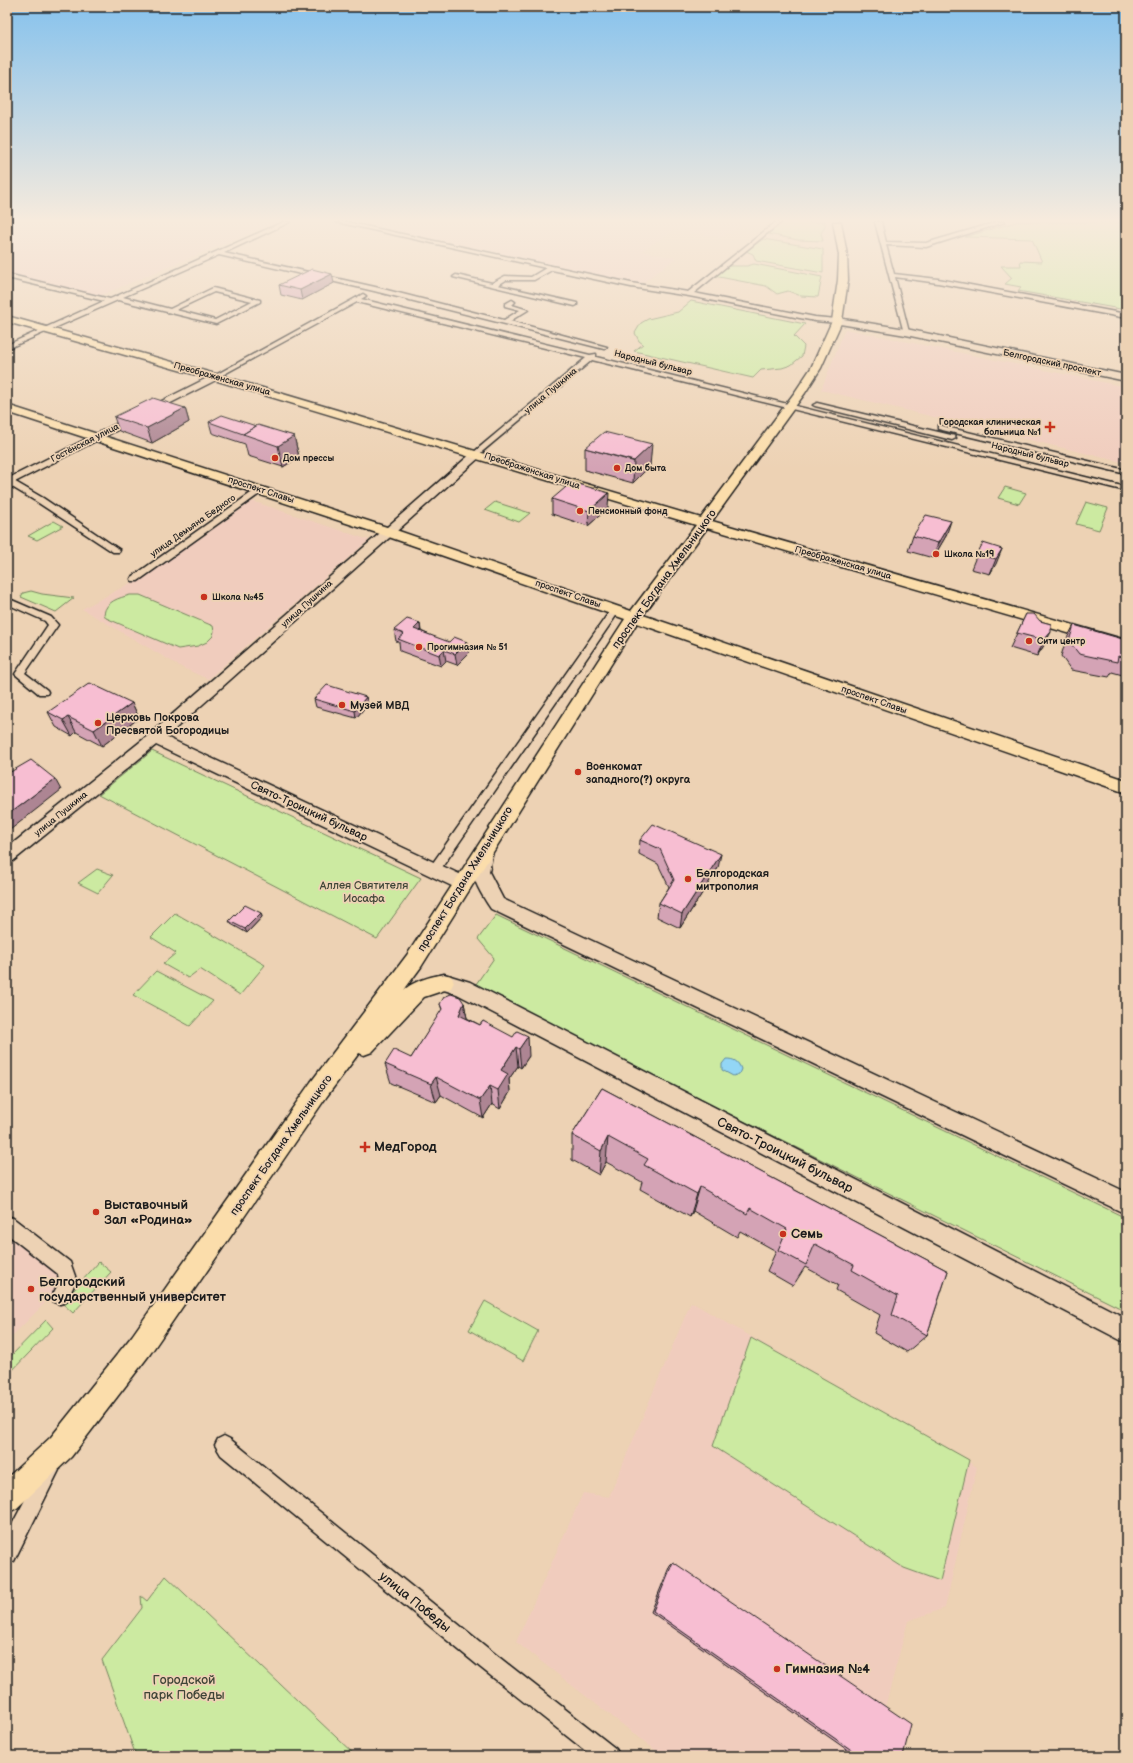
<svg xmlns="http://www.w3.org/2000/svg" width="1133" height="1763" font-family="'Balsamiq Sans',sans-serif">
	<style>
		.built { fill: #f0ccbd }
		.green { fill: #cceaa1; stroke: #74835e }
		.water { fill: #93d6f5; stroke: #638c9e }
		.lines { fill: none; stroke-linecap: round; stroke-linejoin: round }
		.street-casing { stroke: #1c1c1c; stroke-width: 3 }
		.secondary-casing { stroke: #1c1c1c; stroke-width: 3 }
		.primary-casing { stroke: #1c1c1c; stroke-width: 3 }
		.street { fill: #edd2b4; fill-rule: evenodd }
		.secondary { fill: #edd2b4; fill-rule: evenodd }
		.primary { fill: #fbddab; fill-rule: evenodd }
		.wall { fill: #d4a3b5; stroke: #1c1c1c }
		.shaded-wall { fill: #ad8593; stroke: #1c1c1c }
		.building { fill: #f7bed2; stroke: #1c1c1c }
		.poi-dot { fill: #c8321e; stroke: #edd2b4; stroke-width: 1.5 }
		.labels { text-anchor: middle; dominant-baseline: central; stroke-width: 3.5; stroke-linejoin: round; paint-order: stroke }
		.far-street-label { font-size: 9px; fill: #1c1c1c; stroke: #edd2b4 }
		.far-poi-label { font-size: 9px; font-weight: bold; fill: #1c1c1c; stroke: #edd2b4; text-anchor: start }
		.street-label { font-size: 11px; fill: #1c1c1c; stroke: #edd2b4 }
		.poi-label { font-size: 11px; font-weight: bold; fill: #1c1c1c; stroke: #edd2b4; text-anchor: start }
		.park-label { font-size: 11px; fill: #3f4537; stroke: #edd2b4 }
		.near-poi-label { font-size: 13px; font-weight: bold; fill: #1c1c1c; stroke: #edd2b4; text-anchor: start }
		.near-street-label { font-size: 13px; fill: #1c1c1c; stroke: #edd2b4 }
		.near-park-label { font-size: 13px; fill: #3f4537; stroke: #edd2b4 }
	</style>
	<rect width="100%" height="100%" fill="#edd2b4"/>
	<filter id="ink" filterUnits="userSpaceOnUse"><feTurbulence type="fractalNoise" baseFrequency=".025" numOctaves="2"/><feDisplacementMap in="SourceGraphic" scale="8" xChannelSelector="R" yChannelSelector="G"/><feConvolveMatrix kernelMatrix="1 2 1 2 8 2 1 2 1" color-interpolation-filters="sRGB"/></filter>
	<g filter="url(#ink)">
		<path class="built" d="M7 222H275L99 296 7 273Z
			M357 222H734L742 224 721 238 676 229 642 251 676 258 641 284Z
			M845 329 1126 387V463L821 390Z
			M252 501 369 540 208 679 183 668 82 609 138 579 201 538Z
			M7 1236 56 1273 59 1283 53 1295 7 1341Z
			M691 1302 977 1467 945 1608 908 1621 872 1756H663L516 1642 583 1493 609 1497Z"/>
		<path class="green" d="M783 222H825V227L821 233 823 241 798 240 768 234Z
			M1016 222H1126V310L1018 291 1021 287 1005 284 1012 278 1001 266H1021L1020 261 1042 262 1032 239 965 237Z
			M763 239 823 249V273L756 261 753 254 746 251Z
			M754 264 822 277 818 297 801 296 788 291 777 294 766 286 714 276 726 266H747Z
			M691 301 805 324 794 336 804 346 802 356 791 365 782 368 761 370 753 378 634 351 643 344 639 341 635 333 641 323 648 319 678 312Z
			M1005 487 1026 493 1019 504 998 498Z
			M495 502 530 513 519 522 485 510Z
			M1086 502 1108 508 1099 530 1076 524Z
			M54 521 63 526 37 540 28 536Z
			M31 591 42 594 74 598 56 612 21 597 23 593Z
			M130 595H140L213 626 214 631 213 636 207 642 198 646 178 649 106 618 104 614C106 601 119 598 130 595Z
			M152 751 421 878 377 939 99 794Z
			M97 869 113 875 98 893 78 883Z
			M175 913 265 965 240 995 200 969 188 978 163 964 176 953 151 937Z
			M496 915 1126 1218V1311L474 987 494 958 478 939Z
			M156 971 213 1001 190 1026 133 995Z
			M99 1262 111 1272 73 1313 62 1303Z
			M485 1301 538 1331 523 1361 469 1330Z
			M46 1320 53 1328 7 1376V1360Z
			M751 1338 969 1460 940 1581 904 1568 713 1446Z
			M166 1576 356 1756H136L102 1660 142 1608 141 1596 147 1601Z"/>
		<path class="water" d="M726 1059C734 1059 738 1061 741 1069L739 1074 733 1076 722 1070V1064Z"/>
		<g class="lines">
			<g class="street-casing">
				<path id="street" d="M283 222H290L224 253 375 287 504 320 520 310 505 306V304L512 300 515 302 512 305 528 310 510 321 607 347 604 349 374 291 219 255 123 297 170 309 213 288 260 300V302L216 324 118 300 7 349V345L104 301 7 278V274L110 299ZM214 292 252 301 215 320 176 310Z
					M336 222H346L631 283 688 292 776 222H781L694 293 815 317 837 319 840 321 837 323 815 321 689 296 631 287 552 270 534 280H506L498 285 577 303V305L575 306 453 277 456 275 492 283 505 276 531 277 546 268Z
					M875 222H881L886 242 926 243 997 222H1005L926 247 886 245 894 274 938 279 1126 314V318L938 283 895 277 909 332 904 333Z
					M363 294 366 296 361 299 590 355 596 354V357L1126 487V491L592 360 477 456 473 454 474 452 586 358 357 302 217 378 212 377Z
					M817 403 955 436 956 438 952 440 815 406 813 405Z
					M938 425 1126 470V474L938 429Z
					M7 480H12L43 498 120 550 119 552H113L37 502 7 484Z
					M258 488H264L265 490 138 581H132L131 579 132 577Z
					M7 598 51 617 58 625 25 673 47 690 48 692 47 694H39L15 674 48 625 45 621 7 604Z
					M615 607 620 610 438 873 434 875 430 873 428 870 430 867 612 608Z
					M7 1216 13 1218 70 1262 75 1276V1283L68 1298 66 1302 60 1304 54 1302 52 1296 59 1283 58 1274 7 1234Z
					M224 1436 230 1439 495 1654 616 1749 620 1756H592L481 1668 221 1455 215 1445 218 1439Z
					M50 1461 56 1464 59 1470 56 1476 14 1561 7 1563V1534L44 1464Z"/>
			</g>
			<g class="secondary-casing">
				<path id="secondary" d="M837 318 906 329 1126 375V381L906 335 834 323 833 321 834 319Z
					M215 374 220 377 218 379 7 486V479Z
					M477 451 482 454 481 456 166 737 468 878 471 883 468 888 462 890 456 888 156 745 13 861 7 863V848L150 734 473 452Z
					M485 843 491 845 493 849 489 872 503 899 1126 1192V1214L491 909C485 900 474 883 473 872 472 865 476 851 479 845Z
					M444 974 470 982 1126 1318V1343L457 994 437 988 435 982 437 976Z"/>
			</g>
			<g class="primary-casing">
				<path id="primary" d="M833 222H841L847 255 848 280 842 321 821 368 805 393 712 521 1126 640V650L707 528 643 615 1126 780V793L637 623 421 967 404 990C413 981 440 972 451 976L454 982 451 988 424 997 372 1052 364 1055 359 1053 327 1096 150 1354 71 1457 17 1508 7 1513V1478L51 1437 132 1336 311 1082 407 955 625 619 383 535 7 412V405L393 529 631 611 696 525 211 379 7 322V316L219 375 701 518 795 392 811 368 832 321 838 280 839 255Z"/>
			</g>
			<use href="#street" class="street"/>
			<use href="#secondary" class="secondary"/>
			<use href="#primary" class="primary"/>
		</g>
		<path class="wall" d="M334 283 302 300 281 295 279 285Z
			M185 408 189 422 152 443 119 431 114 417Z
			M209 422 256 426 294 436 299 457 283 467 248 456 245 444 212 433Z
			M585 448 650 466 633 483 585 470Z
			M552 499 608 508 588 526 552 514Z
			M913 536H946L933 558 908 551Z
			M1002 549 990 574 971 569 977 554Z
			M1026 614 1040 621 1051 624 1043 647 1037 656 1010 648Z
			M420 623 421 631 469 653 457 665 446 661 441 666 400 651 399 642 396 641 394 630Z
			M1074 625 1126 640V676L1112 672 1109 677 1071 670 1061 656 1066 640Z
			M366 697 368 704 356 718 316 707 314 699Z
			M132 703 139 718 102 746 76 732 72 736 56 727 48 712Z
			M640 840 718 868 680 928 657 917 659 903 669 887 658 864 639 854Z
			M261 913 262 917 247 933 231 924 229 921Z
			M464 1003 467 1018 480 1025 483 1021 529 1056 521 1068 518 1066 509 1079 510 1092 500 1109 492 1104 483 1118 441 1095 436 1102 391 1083 385 1064 411 1058 442 1010 440 1004Z
			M602 1088 948 1271 927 1335 907 1352 874 1333 880 1315 836 1290 838 1285 805 1267 793 1286 767 1271 776 1251 740 1231 737 1237 693 1211 690 1217 640 1189 642 1182 606 1162 599 1175 572 1160V1135Z
			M673 1562 903 1756H856L651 1612 670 1565Z"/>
		<path class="shaded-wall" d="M332 274 334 283 302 300 300 290Z
			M185 408 189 422 152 443 147 428Z
			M294 436 299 457 283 467 278 446Z
			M652 444 650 466 633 483 634 461Z
			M609 493 608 508 588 526 589 511Z
			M951 521 946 536 933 558 938 543Z
			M1002 549 996 564 990 574 996 559Z
			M420 623 421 635 414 629Z
			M1051 632 1043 647 1037 656 1044 640Z
			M467 642 469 653 457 665 455 654Z
			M444 650 446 661 441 666 439 655Z
			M366 697 368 704 356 718 355 711Z
			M132 703 139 718 102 746 94 730Z
			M68 717 76 732 72 736 63 720Z
			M55 779 61 790 10 830 7 826V815Z
			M721 854 718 868 680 928 682 914Z
			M261 913 262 917 247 933 245 929Z
			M464 1003 468 1023 459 1015Z
			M528 1036 529 1056 521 1068 519 1049Z
			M516 1047 518 1066 509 1079 510 1092 500 1109 498 1090 501 1070Z
			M436 1077 441 1095 436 1102 431 1084Z
			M490 1086 492 1104 483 1118 480 1100Z
			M608 1137 606 1162 599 1175 601 1151Z
			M700 1187 693 1211 690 1217 697 1194Z"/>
		<path class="building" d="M312 269 332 274 300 290 279 285Z
			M153 398 185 408 147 428 114 417Z
			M222 415 256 426 243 434 209 422Z
			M258 425 294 436 278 446 243 434Z
			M604 432 652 444 634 461 585 448Z
			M572 482 609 493 589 511 552 499Z
			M926 515 951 521 938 543 913 536Z
			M983 543 1002 549 996 559 977 554Z
			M1026 614H1034L1040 621 1051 624V632L1044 640 1017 633Z
			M407 619 420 623 414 629 449 642 454 637 467 642 455 654 444 650 439 655 398 639 404 634 394 630Z
			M1074 625 1126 640V658L1118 656 1117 662 1079 654 1069 641Z
			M90 683 132 703 94 730 68 717 63 720 48 712Z
			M327 685 366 697 355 711 314 699Z
			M31 760 55 779 7 815V774Z
			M653 824 721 854 682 914 659 903 674 880 660 849 640 840Z
			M245 905 261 913 245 929 229 921Z
			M451 994 460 997 464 1003 459 1015 480 1025 483 1021 513 1037 517 1031 528 1036 519 1049 516 1047 501 1070 508 1074 498 1090 490 1086 480 1100 436 1077 431 1084 385 1064 394 1050 411 1058 442 1009 440 1004 444 997Z
			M602 1088 948 1271 927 1335 892 1315 898 1296 852 1270 854 1265 815 1244 806 1265 778 1250 787 1229 750 1208 747 1214 700 1187 697 1194 644 1165 648 1159 608 1137 601 1151 572 1135Z
			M673 1562 911 1724 903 1756H860L653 1611Z"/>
	</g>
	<linearGradient id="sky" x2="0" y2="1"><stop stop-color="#86c2ed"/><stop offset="0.47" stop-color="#f7ebdd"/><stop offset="1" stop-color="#f7ebdd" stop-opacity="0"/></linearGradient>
	<rect width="1133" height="469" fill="url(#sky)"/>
	<g class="poi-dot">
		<path d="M1048 421h4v4h4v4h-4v4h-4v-4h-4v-4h4z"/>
		<circle cx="275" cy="458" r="4"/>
		<circle cx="617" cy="468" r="4"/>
		<circle cx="580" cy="511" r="4"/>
		<circle cx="936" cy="554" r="4"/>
		<circle cx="204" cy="597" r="4"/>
		<circle cx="1029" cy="641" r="4"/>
		<circle cx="419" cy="647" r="4"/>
		<circle cx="342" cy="705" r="4"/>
		<circle cx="98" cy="723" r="4"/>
		<circle cx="578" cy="772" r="4"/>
		<circle cx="688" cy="879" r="4"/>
		<path d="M363 1141h4v4h4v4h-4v4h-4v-4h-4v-4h4z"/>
		<circle cx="96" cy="1212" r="4"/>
		<circle cx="783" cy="1234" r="4"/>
		<circle cx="31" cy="1289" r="4"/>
		<circle cx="777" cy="1669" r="4"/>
	</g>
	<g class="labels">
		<g class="far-street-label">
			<text transform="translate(653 363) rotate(14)">Народный бульвар</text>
			<text transform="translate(1052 363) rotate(12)">Белгородский проспект</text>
			<text transform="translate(222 379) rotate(16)">Преображенская улица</text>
			<text transform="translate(551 391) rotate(-40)">улица Пушкина</text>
			<text transform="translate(85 443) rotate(-27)">Гостёнская улица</text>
			<text transform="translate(1030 455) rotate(14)">Народный бульвар</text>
			<text transform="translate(532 471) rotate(18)">Преображенская улица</text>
			<text transform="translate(261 490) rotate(18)">проспект Славы</text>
			<text transform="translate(193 526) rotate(-35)">улица Демьяна Бедного</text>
			<text transform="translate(843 563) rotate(16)">Преображенская улица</text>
			<text transform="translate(568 594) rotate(19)">проспект Славы</text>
			<text transform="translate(307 604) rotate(-42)">улица Пушкина</text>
			<text transform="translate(874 700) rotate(19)">проспект Славы</text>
			<text transform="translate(61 814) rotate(-39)">улица Пушкина</text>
		</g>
		<g class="far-poi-label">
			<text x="1041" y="422" text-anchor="end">Городская клиническая<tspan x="1041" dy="10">больница №1</tspan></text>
			<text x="283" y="458">Дом прессы</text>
			<text x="625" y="468">Дом быта</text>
			<text x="588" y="511">Пенсионный фонд</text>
			<text x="944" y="554">Школа №19</text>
			<text x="212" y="597">Школа №45</text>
			<text x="1037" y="641">Сити центр</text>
			<text x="427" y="647">Прогимназия № 51</text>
		</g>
		<g class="street-label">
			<text transform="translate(664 579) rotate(-54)">проспект Богдана Хмельницкого</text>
			<text transform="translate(309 811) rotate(25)">Свято-Троицкий бульвар</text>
			<text transform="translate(465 879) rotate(-58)">проспект Богдана Хмельницкого</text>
			<text transform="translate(281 1145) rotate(-55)">проспект Богдана Хмельницкого</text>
		</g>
		<g class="poi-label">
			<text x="350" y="705">Музей МВД</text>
			<text x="106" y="717">Церковь Покрова<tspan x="106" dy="13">Пресвятой Богородицы</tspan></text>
			<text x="586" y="766">Военкомат<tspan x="586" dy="13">западного(?) округа</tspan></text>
			<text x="696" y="873">Белгородская<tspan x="696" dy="13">митрополия</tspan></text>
		</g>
		<g class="park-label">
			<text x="364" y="885">Аллея Святителя<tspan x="364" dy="13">Иосафа</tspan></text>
		</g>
		<g class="near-poi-label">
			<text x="374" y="1147">МедГород</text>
			<text x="104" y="1205">Выставочный<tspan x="104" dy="15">Зал «Родина»</tspan></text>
			<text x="791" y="1234">Семь</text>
			<text x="39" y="1282">Белгородский<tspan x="39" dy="15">государственный университет</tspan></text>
			<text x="785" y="1669">Гимназия №4</text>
		</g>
		<g class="near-street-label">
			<text transform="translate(785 1155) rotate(27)">Свято-Троицкий бульвар</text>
			<text transform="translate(415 1602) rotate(39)">улица Победы</text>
		</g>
		<g class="near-park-label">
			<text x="184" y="1680">Городской<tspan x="184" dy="15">парк Победы</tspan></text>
		</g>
	</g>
	<rect width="1133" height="1763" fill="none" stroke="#edd2b4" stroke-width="24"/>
	<rect x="12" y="12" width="1109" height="1739" fill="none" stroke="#1c1c1c" stroke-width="1.5" filter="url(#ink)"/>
</svg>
